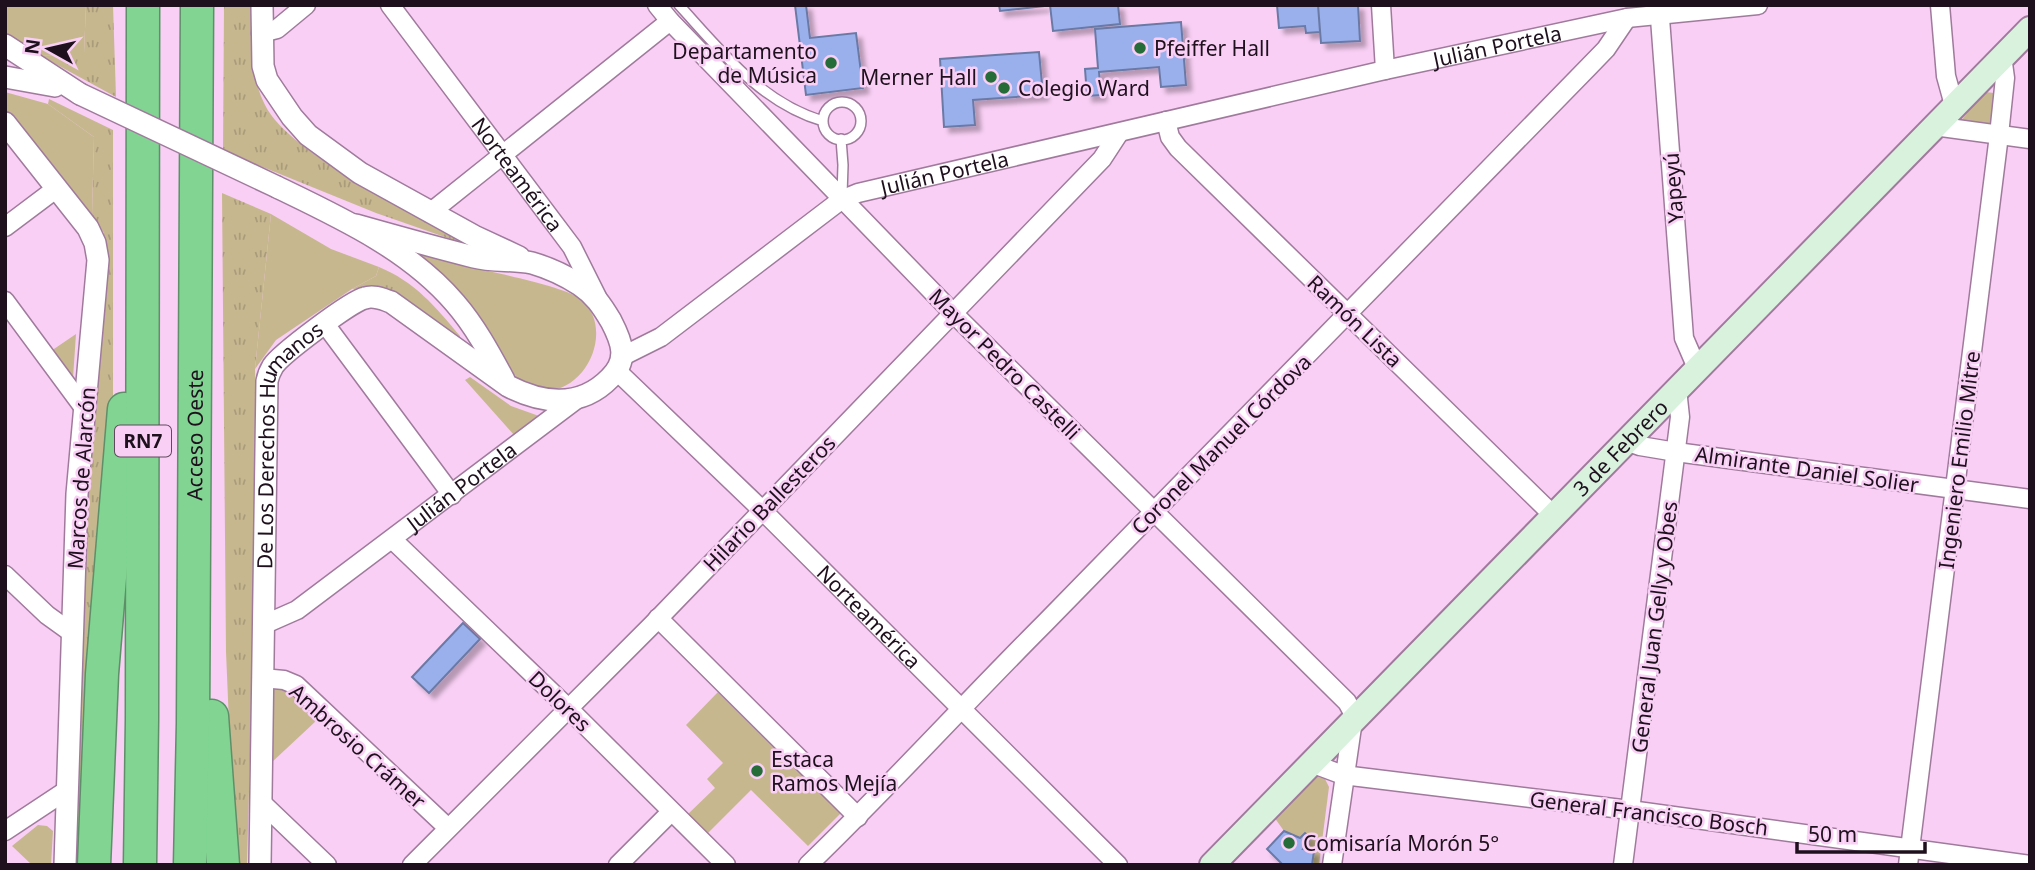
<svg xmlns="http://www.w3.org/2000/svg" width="2035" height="870" font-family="'Noto Sans',sans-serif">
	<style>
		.grass { fill: url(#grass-tufts) }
		.green { fill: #c7b78f }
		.building { fill: #9ab0ed; stroke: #6b7aa5; stroke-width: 2; filter: url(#shadow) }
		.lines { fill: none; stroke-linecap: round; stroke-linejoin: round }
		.service-casing { stroke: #a07a9d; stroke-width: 12 }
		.minor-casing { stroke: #a07a9d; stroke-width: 21 }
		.tertiary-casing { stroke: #a07a9d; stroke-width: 24 }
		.secondary-casing { stroke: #a07a9d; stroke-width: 28 }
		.motorway-casing { stroke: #5e8f69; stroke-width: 35 }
		.service { stroke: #fff; stroke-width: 9 }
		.minor { stroke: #fff; stroke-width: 18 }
		.tertiary { stroke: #fff; stroke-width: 21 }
		.secondary { stroke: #d9f2de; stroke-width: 24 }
		.motorway { stroke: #81d492; stroke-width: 32 }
		.tertiary-bridge-casing { stroke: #a07a9d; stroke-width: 24; stroke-linecap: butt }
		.tertiary-bridge { stroke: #fff; stroke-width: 21 }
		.poi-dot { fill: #256c38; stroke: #f9cff5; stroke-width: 2.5 }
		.labels { text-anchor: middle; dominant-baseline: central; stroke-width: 5; stroke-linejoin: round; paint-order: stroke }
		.shield { fill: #f9cff5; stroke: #60495e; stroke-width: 2 }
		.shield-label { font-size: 19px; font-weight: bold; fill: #1e101d }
		.street-label { font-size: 21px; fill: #1e101d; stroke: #f9cff5 }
		.poi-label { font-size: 21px; fill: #1e101d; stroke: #f9cff5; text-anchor: start }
	</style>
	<defs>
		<pattern id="grass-tufts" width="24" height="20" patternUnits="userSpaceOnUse" patternTransform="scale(1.75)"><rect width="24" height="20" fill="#c7b78f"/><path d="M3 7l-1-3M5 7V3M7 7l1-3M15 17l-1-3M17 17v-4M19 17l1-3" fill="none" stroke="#aa9c7b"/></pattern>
		<filter id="shadow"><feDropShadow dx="5.5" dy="5.5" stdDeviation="2" flood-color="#0004"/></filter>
	</defs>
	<rect width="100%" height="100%" fill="#f9cff5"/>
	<path class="grass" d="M86 5H113L116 97 41 56 84 53Z
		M224 5H254C252 39 249 74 265 105 289 155 431 222 482 250L376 213 223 151Z
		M49 99 113 130V395L110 515 81 865H73L87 506 105 296 104 233 92 215 94 137 48 104Z
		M222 193 271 214 255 369 256 535 247 865H235L226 652Z
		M379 267C415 282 435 306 460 336V340L404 299 380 287 352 289 376 276Z"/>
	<path class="green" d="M5 5H86L84 54 41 56 5 33Z
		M5 92 48 104 94 137 92 215 5 113Z
		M1985 92 1994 93 1998 98 1996 119 1989 125 1958 124Z
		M271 214 331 249 379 267 376 276 352 289 276 340 255 369Z
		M393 245C411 251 430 257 449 262 475 269 565 285 582 300 617 332 582 402 534 389 516 383 505 361 493 348 460 314 426 280 393 245Z
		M76 334 73 378 51 351Z
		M470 377 511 406 539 416 515 436 465 380Z
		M280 687 287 689 316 721 271 763 272 690Z
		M718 692 841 813 808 846 751 790 706 835 687 815 715 788 707 779 723 763 686 725Z
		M1315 776 1325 779 1329 787 1319 865H1312L1314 851 1303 849 1310 837 1305 833 1300 838 1284 831 1274 817Z
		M38 825 47 826 53 831 51 865H32L12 846Z"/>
	<path class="building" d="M795 5H806L810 38 856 33 863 88 806 95Z
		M999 5H1044V6L1000 11Z
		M1050 5H1118L1120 24 1053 31Z
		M1277 5H1318L1320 32 1306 33 1305 26 1279 28Z
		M1318 5H1358L1360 41 1321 43Z
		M1181 22 1186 85 1161 87 1159 67 1099 72 1101 95 1087 96 1085 69 1098 68 1095 29Z
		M1039 52 1043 95 973 100 975 125 944 127 940 59Z
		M463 623 480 639 429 693 412 677Z
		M1284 831 1300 838 1305 833 1311 838 1303 849 1314 851 1312 865H1283L1267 849Z"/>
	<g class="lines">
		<g class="service-casing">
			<path id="service" d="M679 5C721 51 761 103 823 121
				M823 121a19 19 0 1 1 38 0a19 19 0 1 1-38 0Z
				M841 139 843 165 842 195"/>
		</g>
		<g class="minor-casing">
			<g id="minor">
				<path id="s1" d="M390 5 572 247 597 297"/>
				<path d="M657 5 670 21 953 313 1347 702 1352 711 1353 720 1332 865"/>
				<path d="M1381 5 1385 70"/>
				<path d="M1659 5 1684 338 1697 368"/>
				<path d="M1940 5 1946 76 1954 105"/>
				<path d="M261 33 277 29 306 5"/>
				<path d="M1166 121 1170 137 1178 148 1553 515"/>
				<path d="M1934 126 2030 139"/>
				<path d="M431 212 670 21"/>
				<path d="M5 227 57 188"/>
				<path d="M5 301 84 408"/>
				<path d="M325 324 452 495"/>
				<path id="s2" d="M623 356 661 337 841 200 858 193 1385 70 1627 18 1758 5"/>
				<path id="s3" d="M617 371 762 510 1118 865"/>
				<path d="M1626 441 1640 446 1676 452 2030 499"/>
				<path d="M393 540 567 707 726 865"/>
				<path d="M5 575 47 615 72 633"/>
				<path d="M658 618 858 817"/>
				<path id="s4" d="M263 625 297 610 577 399"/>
				<path d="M262 678 284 680 296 685 448 828"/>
				<path d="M1311 763 1343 775 1630 810 2030 865"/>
				<path d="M261 802 327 865"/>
				<path d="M5 831 67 790"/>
				<path d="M412 865 652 625 1102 159 1119 133"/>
				<path d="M618 865 671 812"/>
				<path d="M808 865C889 787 965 703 1045 623 1233 432 1420 241 1606 49L1627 18"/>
				<path d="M1623 865 1680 417 1677 389"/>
				<path d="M1908 865 1999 135 2005 78 2002 56"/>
			</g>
		</g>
		<g class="tertiary-casing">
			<g id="tertiary">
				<path d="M262 5 263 66 267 80 292 117 308 135 360 173 474 236 519 257"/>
				<path d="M5 45 80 94"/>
				<path d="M5 77 55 86"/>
				<path d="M5 123 88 228 95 243 98 260 77 494 65 865"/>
				<path d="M277 187C339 217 409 249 455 303 475 326 490 354 504 380"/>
				<path id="s5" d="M260 865 267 381C268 376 270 371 273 366 281 354 351 301 365 298 374 295 382 299 391 302L508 386C543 404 581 408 610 378 629 360 622 342 611 321 602 306 595 295 580 285 566 276 549 268 532 263 513 259 493 262 474 257 434 247 395 236 356 225"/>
			</g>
		</g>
		<g class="secondary-casing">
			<g id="secondary">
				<path id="s6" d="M1212 865 2030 29"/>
			</g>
		</g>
		<g class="motorway-casing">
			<g id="motorway">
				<path d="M212 716 223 865"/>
				<path d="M94 865 102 674 124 409"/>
				<path d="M140 865 142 720 143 5"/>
				<path id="s7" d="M190 865 193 723 197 5"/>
			</g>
		</g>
		<use href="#service" class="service"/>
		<use href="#minor" class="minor"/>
		<use href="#tertiary" class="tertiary"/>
		<use href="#secondary" class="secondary"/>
		<use href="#motorway" class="motorway"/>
		<g class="tertiary-bridge-casing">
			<path id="tertiary-bridge" d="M80 94 277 187"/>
		</g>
		<use href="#tertiary-bridge" class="tertiary-bridge"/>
	</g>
	<g class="poi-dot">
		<circle cx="1140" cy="48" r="7"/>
		<circle cx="831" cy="63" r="7"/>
		<circle cx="991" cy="77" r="7"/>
		<circle cx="1004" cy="88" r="7"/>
		<circle cx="757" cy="771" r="7"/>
		<circle cx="1289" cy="843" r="7"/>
	</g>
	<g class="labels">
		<rect class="shield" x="115" y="425.5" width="56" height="31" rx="5"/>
		<g class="shield-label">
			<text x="143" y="441">RN7</text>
		</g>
		<g class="street-label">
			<text stroke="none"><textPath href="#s2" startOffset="943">Julián Portela</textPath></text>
			<text stroke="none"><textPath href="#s2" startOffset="376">Julián Portela</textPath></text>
			<text stroke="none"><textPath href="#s1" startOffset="212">Norteamérica</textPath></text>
			<text transform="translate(1673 188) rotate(-94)">Yapeyú</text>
			<text transform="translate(1355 321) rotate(44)">Ramón Lista</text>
			<text transform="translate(1005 364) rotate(45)">Mayor Pedro Castelli</text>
			<text stroke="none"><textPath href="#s7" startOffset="430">Acceso Oeste</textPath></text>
			<text transform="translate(1221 444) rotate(-45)">Coronel Manuel Córdova</text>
			<text stroke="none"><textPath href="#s6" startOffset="584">3 de Febrero</textPath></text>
			<text stroke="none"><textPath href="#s5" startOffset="429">De Los Derechos Humanos</textPath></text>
			<text transform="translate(1959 460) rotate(-83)">Ingeniero Emilio Mitre</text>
			<text transform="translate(1807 469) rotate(8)">Almirante Daniel Solier</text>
			<text transform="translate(81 478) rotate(-86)">Marcos de Alarcón</text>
			<text stroke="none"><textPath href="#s4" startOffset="243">Julián Portela</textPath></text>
			<text transform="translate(769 503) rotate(-46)">Hilario Ballesteros</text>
			<text stroke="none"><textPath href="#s3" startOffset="352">Norteamérica</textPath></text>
			<text transform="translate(1654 627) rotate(-83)">General Juan Gelly y Obes</text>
			<text transform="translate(560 701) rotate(44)">Dolores</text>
			<text transform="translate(358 746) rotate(42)">Ambrosio Crámer</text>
			<text transform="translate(1649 813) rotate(7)">General Francisco Bosch</text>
		</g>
		<g class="poi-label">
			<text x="1154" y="48">Pfeiffer Hall</text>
			<text x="817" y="51" text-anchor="end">Departamento<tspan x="817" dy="24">de Música</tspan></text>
			<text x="977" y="77" text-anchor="end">Merner Hall</text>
			<text x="1018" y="88">Colegio Ward</text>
			<text x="771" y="759">Estaca<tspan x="771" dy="24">Ramos Mejía</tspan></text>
			<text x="1303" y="843">Comisaría Morón 5°</text>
		</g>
	</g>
	<rect width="2035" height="870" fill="none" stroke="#1e101d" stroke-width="14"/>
	<g transform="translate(49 49) rotate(278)" stroke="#f9cff5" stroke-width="5" paint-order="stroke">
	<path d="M0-5L12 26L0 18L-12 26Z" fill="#1e101d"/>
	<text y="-10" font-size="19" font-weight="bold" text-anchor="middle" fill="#1e101d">N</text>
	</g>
	<path d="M1797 842v10h128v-10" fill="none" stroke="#1e101d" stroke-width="3.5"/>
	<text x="1808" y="842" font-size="21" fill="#1e101d" stroke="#f9cff5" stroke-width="5" paint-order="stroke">50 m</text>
</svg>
